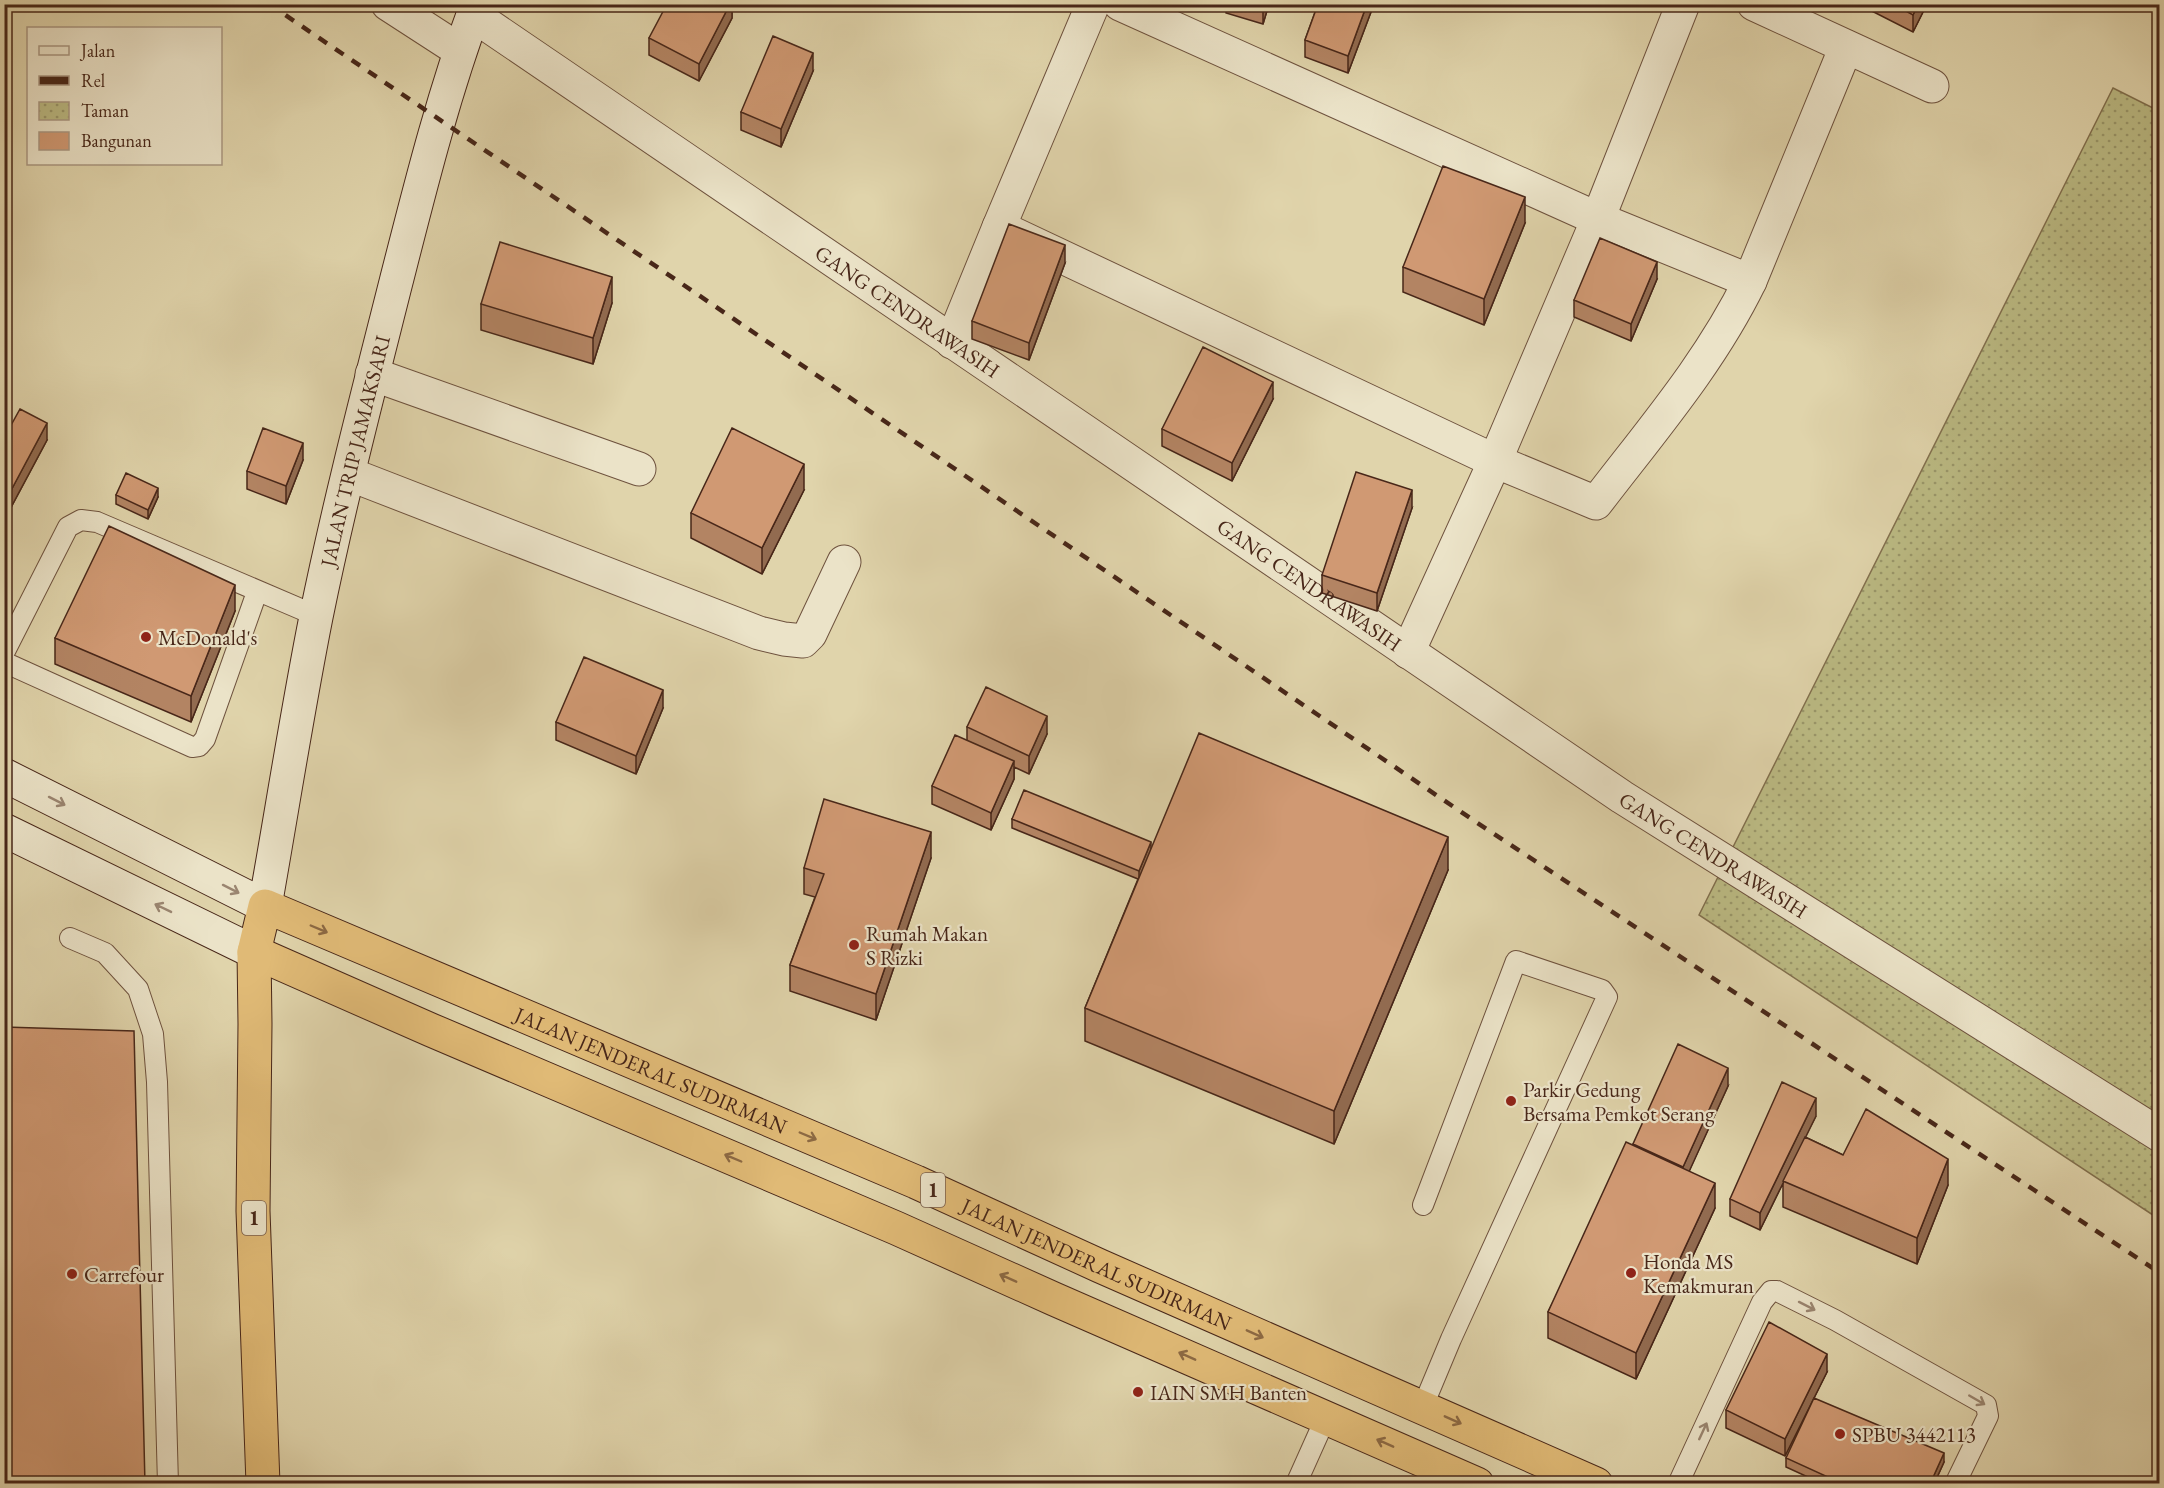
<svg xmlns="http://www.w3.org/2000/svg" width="2164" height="1488" font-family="'EB Garamond',serif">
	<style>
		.park { fill: url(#park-dots); stroke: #82704e; stroke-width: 1.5 }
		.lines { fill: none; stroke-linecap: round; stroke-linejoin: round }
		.service-casing { stroke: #6e523e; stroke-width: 22 }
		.minor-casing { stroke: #6e523e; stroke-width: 35 }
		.secondary-casing { stroke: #482719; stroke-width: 35 }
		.trunk-casing { stroke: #482719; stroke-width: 35 }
		.service { stroke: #ebe3c8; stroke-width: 20 }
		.minor { stroke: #ebe3c8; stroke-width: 33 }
		.secondary { stroke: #ebe3c8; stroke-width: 33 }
		.trunk { stroke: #e0ba76; stroke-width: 33 }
		.rail { stroke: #482719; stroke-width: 4.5; stroke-dasharray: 10 10; stroke-linecap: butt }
		.wall { fill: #b38463; stroke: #482719; stroke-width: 1.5 }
		.shaded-wall { fill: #926b50; stroke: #482719; stroke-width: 1.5 }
		.building { fill: #d09973; stroke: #482719; stroke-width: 1.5 }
		.oneway { stroke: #9a8570 }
		.oneway2 { stroke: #8c6943 }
		.poi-dot { fill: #8f2418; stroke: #ebe3c8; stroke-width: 2 }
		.labels { text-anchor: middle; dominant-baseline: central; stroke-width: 4.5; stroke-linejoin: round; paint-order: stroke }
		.shield { fill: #ebe3c8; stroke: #795f4e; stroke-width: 1.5 }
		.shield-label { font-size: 20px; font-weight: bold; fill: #482719 }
		.street-label { font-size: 21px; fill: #482719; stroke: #ebe3c8 }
		.poi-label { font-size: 21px; fill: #482719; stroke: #ebe3c8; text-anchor: start }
	</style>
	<defs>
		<pattern id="park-dots" width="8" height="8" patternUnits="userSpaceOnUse" patternTransform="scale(1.5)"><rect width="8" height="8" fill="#bbba83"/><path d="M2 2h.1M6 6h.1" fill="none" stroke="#9a976a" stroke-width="1.8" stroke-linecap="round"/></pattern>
	</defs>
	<rect width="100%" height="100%" fill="#e0d4ab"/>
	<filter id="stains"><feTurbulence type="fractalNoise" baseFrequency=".00333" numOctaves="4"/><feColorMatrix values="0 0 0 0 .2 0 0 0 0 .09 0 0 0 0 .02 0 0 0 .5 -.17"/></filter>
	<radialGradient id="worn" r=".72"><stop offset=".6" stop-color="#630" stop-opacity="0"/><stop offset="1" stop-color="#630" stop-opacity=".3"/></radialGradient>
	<path class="park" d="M2113 88 2159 111V1219L1699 915Z"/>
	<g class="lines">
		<g class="service-casing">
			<path id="service" d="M4 653 68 527 81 520 97 522 317 616
				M4 662 192 747 199 746 205 739 257 592
				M70 938 105 953 138 989 153 1034 157 1082 168 1484
				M1423 1406 1451 1339 1607 997 1602 990 1516 961 1423 1205
				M1296 1484 1326 1417
				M1678 1484 1762 1302 1771 1291H1777L1835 1320 1986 1405 1988 1416 1955 1484"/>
		</g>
		<g class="minor-casing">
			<g id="minor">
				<path d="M388 4 459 50"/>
				<path d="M1120 4 1598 219 1750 281"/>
				<path d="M1754 4 1932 86"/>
				<path id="s1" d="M473 15 1622 797 2160 1135"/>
				<path d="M999 227 1495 461 1596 503C1651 431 1710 363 1750 281L1846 47"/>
				<path d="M952 342 999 227 1093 4"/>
				<path d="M372 374 639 469"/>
				<path d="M349 474 759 633 784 639 803 641 810 634 844 562"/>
				<path d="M1408 652 1495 461 1598 219 1683 4"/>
			</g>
		</g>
		<g class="secondary-casing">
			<g id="secondary">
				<path id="s2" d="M4 775 265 906C282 810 297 713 316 617 339 504 368 393 396 282 420 188 443 95 477 4"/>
				<path d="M4 830 254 952"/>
			</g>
		</g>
		<g class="trunk-casing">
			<g id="trunk">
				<path d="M254 952 431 1030 896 1228 1054 1299 1477 1484"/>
				<path id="s3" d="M263 1484 253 1211 255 1024 254 952 265 906 916 1182 1100 1266 1596 1484"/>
			</g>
		</g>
		<use href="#service" class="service"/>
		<use href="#minor" class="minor"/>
		<use href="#secondary" class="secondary"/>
		<use href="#trunk" class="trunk"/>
		<path class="rail" d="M269 4 1476 822 2160 1273"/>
	</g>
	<path class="wall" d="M732 4V18L699 81 649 55V38Z
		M1226 4H1269L1263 24 1226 13Z
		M1318 4H1374L1348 73 1305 57V40Z
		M1858 4H1927L1913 32Z
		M813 71 781 147 741 130V112Z
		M1525 223 1484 325 1403 292V267Z
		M1065 263 1029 360 972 339V321Z
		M1657 279 1631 341 1574 317V300Z
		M612 303 593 364 481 330V304Z
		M1273 399 1232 481 1162 446V429Z
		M4 438 47 440 8 513 4 512Z
		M303 460 286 504 247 489V471Z
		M804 490 762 574 691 538V513Z
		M116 495 158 497 148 519 116 504Z
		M1412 508 1377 611 1322 593V575Z
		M235 611 191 722 55 664V638Z
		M663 708 636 774 556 740V722Z
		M967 727 1047 734 1029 774 1014 767V779L991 830 932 804V786L967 740Z
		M1012 819 1151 849 1448 870 1334 1144 1085 1041V1008L1138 879 1012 828Z
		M931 858 876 1020 790 991V965L815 897 804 894V868Z
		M1728 1086 1689 1171 1715 1208 1636 1379 1548 1338V1312L1633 1144Z
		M1816 1116 1805 1137 1843 1155 1948 1185 1917 1264 1783 1207V1183L1760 1230 1730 1216V1199Z
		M1827 1372 1785 1456 1726 1428V1410Z
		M1786 1458 1944 1462 1934 1484H1823L1786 1467Z"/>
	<path class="shaded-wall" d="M730 4H732V18L699 81V64Z
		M1264 4H1269L1263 24V6Z
		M1367 4H1374L1348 73V56Z
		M1918 4H1927L1913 32V15Z
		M813 53V71L781 147V129Z
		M1525 197V223L1484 325V299Z
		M1065 245V263L1029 360V343Z
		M1657 262V279L1631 341V324Z
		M612 277V303L593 364V338Z
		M1273 382V399L1232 481V463Z
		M47 423V440L8 513V496Z
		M303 443V460L286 504V486Z
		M804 464V490L762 574V548Z
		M158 488V497L148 519V510Z
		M1412 490V508L1377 611V593Z
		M235 585V611L191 722V696Z
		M663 690V708L636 774V756Z
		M1047 716V734L1029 774V756Z
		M1014 761V779L991 830V813Z
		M931 832V858L876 1020V994Z
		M1448 837V870L1334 1144V1111Z
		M1151 842V851L1139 880V871Z
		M1728 1068V1086L1683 1185V1167Z
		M1816 1098V1116L1760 1230V1213Z
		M1948 1159V1185L1917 1264V1238Z
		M1715 1183V1208L1636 1379V1353Z
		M1827 1354V1372L1785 1456V1439Z
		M1944 1453V1462L1934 1484H1930Z"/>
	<path class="building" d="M667 4H730L699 64 649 38Z
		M1318 4H1367L1348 56 1305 40Z
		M1893 4H1918L1913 15Z
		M773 36 813 53 781 129 741 112Z
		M1443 166 1525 197 1484 299 1403 267Z
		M1009 224 1065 245 1029 343 972 321Z
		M1600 238 1657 262 1631 324 1574 300Z
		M500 242 612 277 593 338 481 304Z
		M1203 347 1273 382 1232 463 1162 429Z
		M20 409 47 423 8 496 4 494V438Z
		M263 428 303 443 286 486 247 471Z
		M732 428 804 464 762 548 691 513Z
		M1356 472 1412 490 1377 593 1322 575Z
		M126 473 158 488 148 510 116 495Z
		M109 526 235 585 191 696 55 638Z
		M584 657 663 690 636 756 556 722Z
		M986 687 1047 716 1029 756 967 727Z
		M1199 733 1448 837 1334 1111 1085 1008Z
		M955 735 1014 761 991 813 932 786Z
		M1024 790 1151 842 1139 871 1012 819Z
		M824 799 931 832 876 994 790 965 824 874 804 868Z
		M4 1027 134 1031 145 1484H4Z
		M1678 1044 1728 1068 1683 1167 1633 1144Z
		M1782 1082 1816 1098 1760 1213 1730 1199Z
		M1866 1109 1948 1159 1917 1238 1783 1181 1805 1137 1843 1155Z
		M1626 1142 1715 1183 1636 1353 1548 1312Z
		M1769 1322 1827 1354 1785 1439 1726 1410Z
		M1814 1398 1944 1453 1930 1484H1843L1786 1458Z"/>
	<defs><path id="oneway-shaft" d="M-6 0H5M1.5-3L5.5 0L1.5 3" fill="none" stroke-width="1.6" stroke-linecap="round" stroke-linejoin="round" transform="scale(1.5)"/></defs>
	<g class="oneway">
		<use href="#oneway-shaft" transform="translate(57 801) rotate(27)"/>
		<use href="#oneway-shaft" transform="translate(231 889) rotate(27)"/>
		<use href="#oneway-shaft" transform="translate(163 908) rotate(-154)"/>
		<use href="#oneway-shaft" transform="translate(1807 1306) rotate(27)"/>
		<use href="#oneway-shaft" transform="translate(1977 1400) rotate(30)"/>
		<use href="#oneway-shaft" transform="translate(1703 1431) rotate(-65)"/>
	</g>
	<g class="oneway2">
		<use href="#oneway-shaft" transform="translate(319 929) rotate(23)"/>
		<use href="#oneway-shaft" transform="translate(808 1136) rotate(23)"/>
		<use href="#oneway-shaft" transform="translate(733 1158) rotate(-157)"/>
		<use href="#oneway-shaft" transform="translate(1008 1278) rotate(-156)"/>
		<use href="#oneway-shaft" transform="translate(1255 1334) rotate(24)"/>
		<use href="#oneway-shaft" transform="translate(1187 1356) rotate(-156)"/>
		<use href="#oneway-shaft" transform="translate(1453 1420) rotate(24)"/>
		<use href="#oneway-shaft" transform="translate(1385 1443) rotate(-156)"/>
	</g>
	<g class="poi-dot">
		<circle cx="146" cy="637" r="6"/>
		<circle cx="854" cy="945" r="6"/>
		<circle cx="1511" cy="1101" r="6"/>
		<circle cx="1631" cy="1273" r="6"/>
		<circle cx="72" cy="1274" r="6"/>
		<circle cx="1138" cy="1392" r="6"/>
		<circle cx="1840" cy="1434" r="6"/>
	</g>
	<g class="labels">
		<g class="shield">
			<rect x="921" y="1173" width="24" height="34" rx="4.5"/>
			<rect x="242" y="1201" width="24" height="34" rx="4.5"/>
		</g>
		<g class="shield-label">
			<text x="933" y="1190">1</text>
			<text x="254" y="1218">1</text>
		</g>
		<g class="street-label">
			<text stroke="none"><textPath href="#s1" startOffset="526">GANG CENDRAWASIH</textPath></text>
			<text stroke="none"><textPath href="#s2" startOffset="756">JALAN TRIP JAMAKSARI</textPath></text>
			<text stroke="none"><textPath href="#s1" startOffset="1012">GANG CENDRAWASIH</textPath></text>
			<text stroke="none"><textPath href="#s1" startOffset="1498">GANG CENDRAWASIH</textPath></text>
			<text stroke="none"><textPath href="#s3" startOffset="999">JALAN JENDERAL SUDIRMAN</textPath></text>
			<text stroke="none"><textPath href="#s3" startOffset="1485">JALAN JENDERAL SUDIRMAN</textPath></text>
		</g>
		<g class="poi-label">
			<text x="158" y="637">McDonald's</text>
			<text x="866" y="933">Rumah Makan<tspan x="866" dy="24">S Rizki</tspan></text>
			<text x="1523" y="1089">Parkir Gedung<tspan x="1523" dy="24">Bersama Pemkot Serang</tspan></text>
			<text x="1643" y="1261">Honda MS<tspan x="1643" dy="24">Kemakmuran</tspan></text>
			<text x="84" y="1274">Carrefour</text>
			<text x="1150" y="1392">IAIN SMH Banten</text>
			<text x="1852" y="1434">SPBU 3442113</text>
		</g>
	</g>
	<rect width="2164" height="1488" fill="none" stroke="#e0d4ab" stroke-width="24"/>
	<rect x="6" y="6" width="2152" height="1476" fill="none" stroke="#482719" stroke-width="3"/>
	<rect x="12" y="12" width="2140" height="1464" fill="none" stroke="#482719" stroke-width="1.5"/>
	<rect x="27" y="27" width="195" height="138" fill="#ebe3c8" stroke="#aa9882" stroke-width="1.5"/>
	<rect x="39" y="46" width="30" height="9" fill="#ebe3c8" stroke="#aa9882" stroke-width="1.5"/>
	<text x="81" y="57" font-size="18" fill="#482719">Jalan</text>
	<rect x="39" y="76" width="30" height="9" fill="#482719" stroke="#aa9882" stroke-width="1.5"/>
	<text x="81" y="87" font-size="18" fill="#482719">Rel</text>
	<rect x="39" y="102" width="30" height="18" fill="url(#park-dots)" stroke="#aa9882" stroke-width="1.5"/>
	<text x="81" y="117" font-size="18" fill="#482719">Taman</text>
	<rect x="39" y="132" width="30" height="18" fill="#d09973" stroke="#aa9882" stroke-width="1.5"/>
	<text x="81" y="147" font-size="18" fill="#482719">Bangunan</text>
	<rect width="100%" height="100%" filter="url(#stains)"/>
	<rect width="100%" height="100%" fill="url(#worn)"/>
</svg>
